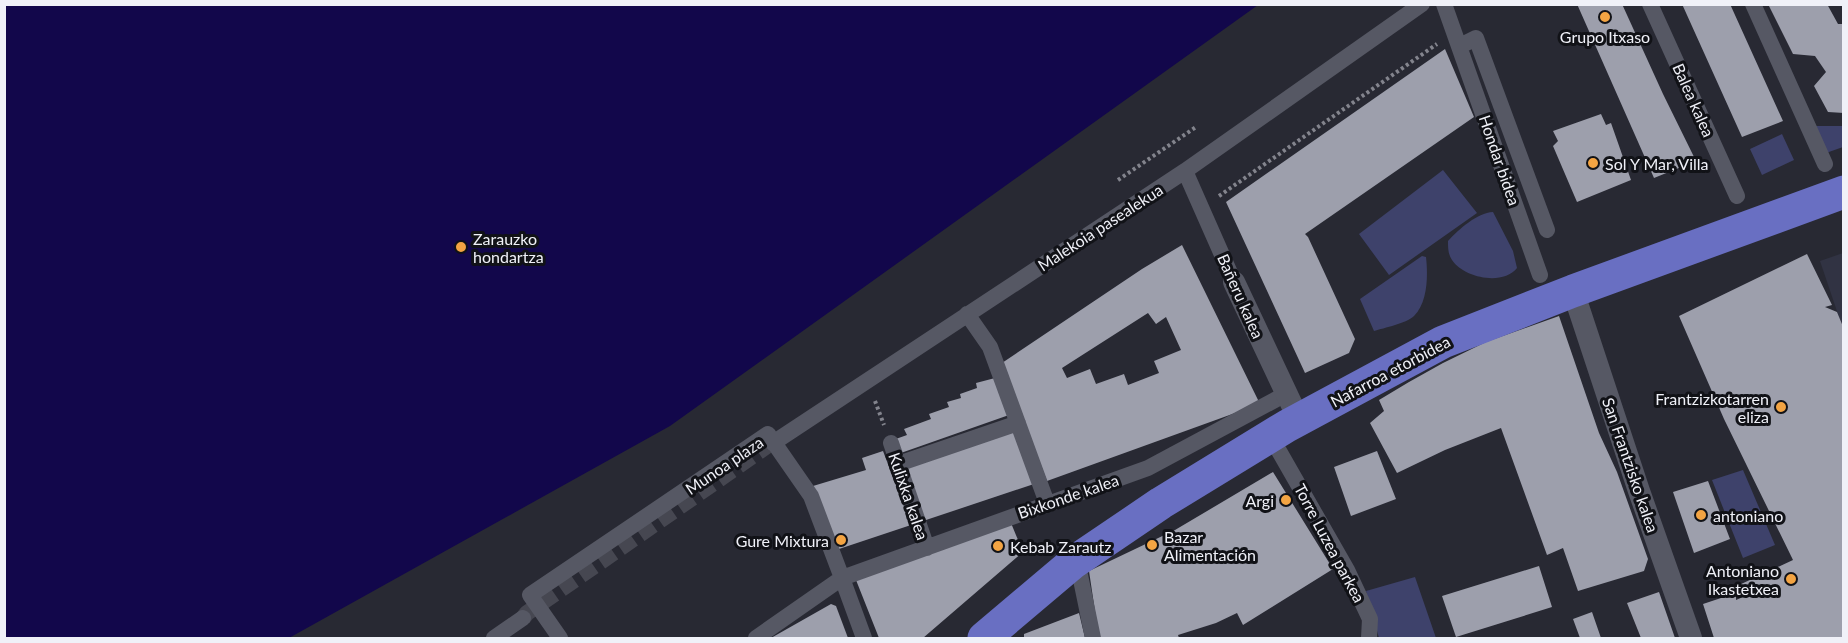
<svg xmlns="http://www.w3.org/2000/svg" width="1848" height="643" font-family="Lato,sans-serif">
	<style>
		.built { fill: #313343 }
		.green { fill: #3e426b }
		.water { fill: #12074b }
		.building { fill: #9d9fac; fill-rule: evenodd }
		.lines { fill: none; stroke-linecap: round; stroke-linejoin: round }
		.pedestrian-tunnel { stroke: #464751; stroke-width: 16; stroke-dasharray: 16 8; stroke-linecap: butt }
		.path { stroke: #83848d; stroke-width: 4; stroke-dasharray: 3 3; stroke-linecap: butt }
		.pedestrian { stroke: #565864; stroke-width: 16 }
		.minor { stroke: #565864; stroke-width: 22 }
		.trunk { stroke: #696fc2; stroke-width: 33 }
		.poi-dot { fill: #f3a443; stroke: #111217; stroke-width: 2 }
		.labels { text-anchor: middle; dominant-baseline: central; stroke-width: 6; stroke-linejoin: round; paint-order: stroke }
		.poi-label { font-size: 16px; fill: #f0f1f8; stroke: #111217; text-anchor: start }
		.street-label { font-size: 16px; fill: #f0f1f8; stroke: #111217 }
	</style>
	<rect width="100%" height="100%" fill="#282933"/>
	<path class="built" d="M1843 253V329L1820 261Z"/>
	<path class="green" d="M1814 126H1843V147L1826 153Z
		M1782 134 1794 160 1762 175 1750 149Z
		M1443 170 1477 213 1389 275 1359 234Z
		M1493 212 1513 251 1517 268C1503 286 1464 278 1452 260 1448 254 1448 248 1448 241 1459 229 1477 213 1493 212Z
		M1422 256 1426 257C1428 275 1428 302 1414 316 1407 323 1384 328 1374 331L1360 299Z
		M1743 470 1775 545 1743 558 1712 480Z
		M1415 577 1436 638H1379L1366 591Z"/>
	<path class="water" d="M4 5 5 4 1258 5 670 426 289 638H5Z"/>
	<path class="building" d="M1577 4H1622L1663 94 1696 161 1654 178Z
		M1682 4H1730L1783 121 1742 137Z
		M1768 4H1827L1838 24H1844V113L1828 112 1814 86 1826 72 1815 56 1793 54Z
		M1445 49 1474 117 1305 234 1308 237 1355 339 1349 353 1305 373 1226 202Z
		M1601 114 1606 125 1611 123 1631 180 1577 202 1553 146 1558 141 1553 131Z
		M1182 245 1260 404 1047 481 1002 363 1142 269ZM1148 313 1156 324 1166 317 1181 350 1154 361 1159 373 1128 385 1124 374 1096 384 1090 369 1067 378 1062 368Z
		M1807 254 1832 305 1825 307 1837 312 1844 329V638H1714L1703 604 1736 593V600L1743 597 1739 585 1793 560 1724 419 1679 316Z
		M1559 316 1599 433 1617 472 1648 559 1644 571 1578 591 1563 548 1547 555 1501 428 1445 450 1397 473 1370 423 1384 411 1379 400 1409 382 1443 363 1486 342Z
		M995 378 1009 415 898 454 893 440 907 435 904 429 931 419 929 414 949 407 947 402 961 398 960 394 977 388 976 383Z
		M1016 430 1034 484 923 521 903 468Z
		M883 451 911 525 836 550 813 486 866 470 862 458Z
		M1377 451 1396 499 1351 516 1334 467Z
		M1273 472 1333 569 1243 625 1237 613 1216 623 1178 635 1179 638H1099L1089 571 1175 530Z
		M1708 481 1730 539 1694 553 1673 492Z
		M1011 523 1023 552 923 638H879L856 580Z
		M1539 566 1552 607 1456 637 1442 596Z
		M1659 592 1675 638H1641L1627 603Z
		M831 604 836 606 848 638H771Z
		M1592 612 1601 638H1580L1573 619Z
		M1079 613 1085 638H1024V634Z"/>
	<g class="lines">
		<path class="pedestrian-tunnel" d="M523 618 527 613 767 446"/>
		<path class="path" d="M1118 180 1196 127
			M1219 196 1437 44
			M875 401 884 425"/>
		<path class="pedestrian" d="M1444 4 1540 275
			M1650 4 1737 196
			M1753 4 1825 164
			M1460 46 1476 38 1547 230
			M1185 171 1234 282
			M967 314 990 347 1047 503
			M773 443 1185 171 1422 4
			M891 443 927 548
			M1279 451 1347 570 1370 619 1369 638
			M898 464 1018 423
			M1080 575 1093 638
			M494 638 523 618
			M560 638 530 595 768 434 811 496 842 578 756 638
			M864 638 842 578 1148 468 1286 394"/>
		<path class="minor" d="M1234 282 1299 420
			M1573 291 1639 491 1691 638"/>
		<path class="trunk" d="M984 638 1074 562 1161 503 1287 426 1443 342 1573 291 1844 192"/>
	</g>
	<g class="poi-dot">
		<circle cx="1605" cy="17" r="6"/>
		<circle cx="1593" cy="163" r="6"/>
		<circle cx="461" cy="247" r="6"/>
		<circle cx="1781" cy="407" r="6"/>
		<circle cx="1286" cy="500" r="6"/>
		<circle cx="1701" cy="515" r="6"/>
		<circle cx="841" cy="540" r="6"/>
		<circle cx="1152" cy="545" r="6"/>
		<circle cx="998" cy="546" r="6"/>
		<circle cx="1791" cy="579" r="6"/>
	</g>
	<g class="labels">
		<g class="poi-label">
			<text x="1605" y="36" text-anchor="middle">Grupo Itxaso</text>
			<text x="1605" y="163">Sol Y Mar, Villa</text>
			<text x="473" y="238">Zarauzko<tspan x="473" dy="18">hondartza</tspan></text>
			<text x="1769" y="398" text-anchor="end">Frantzizkotarren<tspan x="1769" dy="18">eliza</tspan></text>
			<text x="1274" y="500" text-anchor="end">Argi</text>
			<text x="1713" y="515">antoniano</text>
			<text x="1164" y="536">Bazar<tspan x="1164" dy="18">Alimentación</tspan></text>
			<text x="829" y="540" text-anchor="end">Gure Mixtura</text>
			<text x="1010" y="546">Kebab Zarautz</text>
			<text x="1779" y="570" text-anchor="end">Antoniano<tspan x="1779" dy="18">Ikastetxea</tspan></text>
		</g>
		<g class="street-label">
			<text transform="translate(1694 100) rotate(66)">Balea kalea</text>
			<text transform="translate(1500 160) rotate(71)">Hondar bidea</text>
			<text transform="translate(1100 227) rotate(-33)">Malekoia pasealekua</text>
			<text transform="translate(1241 296) rotate(66)">Bañeru kalea</text>
			<text transform="translate(1390 371) rotate(-28)">Nafarroa etorbidea</text>
			<text transform="translate(724 465) rotate(-34)">Munoa plaza</text>
			<text transform="translate(1631 465) rotate(71)">San Frantzisko kalea</text>
			<text transform="translate(909 496) rotate(71)">Kulixka kalea</text>
			<text transform="translate(1068 496) rotate(-19)">Bixkonde kalea</text>
			<text transform="translate(1330 543) rotate(62)">Torre Luzea parkea</text>
		</g>
	</g>
	<rect width="1848" height="643" fill="none" stroke="#f0f1f8" stroke-width="12"/>
</svg>
